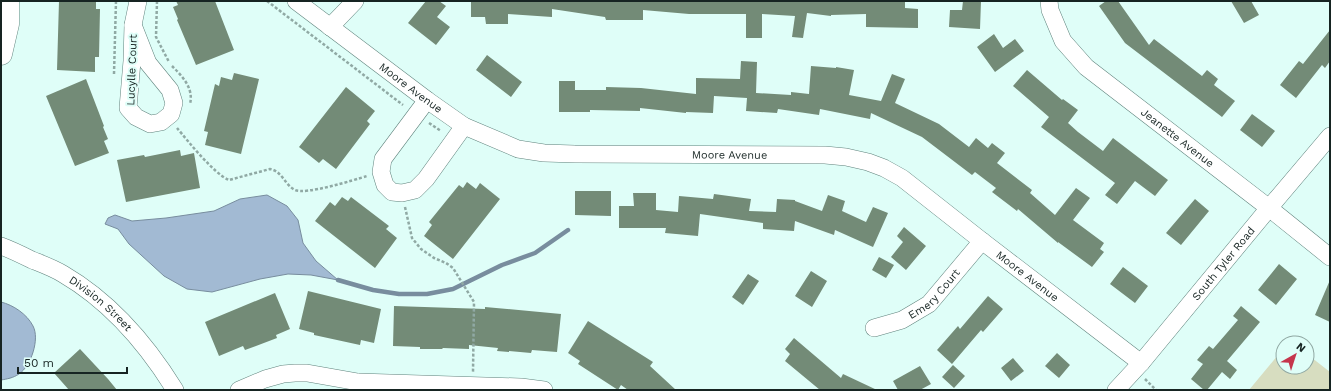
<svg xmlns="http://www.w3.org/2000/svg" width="1331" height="391" font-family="'Work Sans',sans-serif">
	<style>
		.green { fill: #d7ddc0 }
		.water { fill: #a2bad3; stroke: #788d9e }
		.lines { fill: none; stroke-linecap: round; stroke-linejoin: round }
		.stream { stroke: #788d9e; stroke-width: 4.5 }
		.building { fill: #738b77 }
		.minor-casing { stroke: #60837d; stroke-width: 18 }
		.tertiary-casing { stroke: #60837d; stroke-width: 23 }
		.path { stroke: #90a9a4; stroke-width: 2.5; stroke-dasharray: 3 2; stroke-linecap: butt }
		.minor { stroke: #fff; stroke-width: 17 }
		.tertiary { stroke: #fff; stroke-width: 22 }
		.labels { text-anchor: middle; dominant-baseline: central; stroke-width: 4; stroke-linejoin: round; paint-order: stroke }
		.street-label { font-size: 11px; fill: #162422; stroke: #dffef8 }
	</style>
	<rect width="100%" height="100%" fill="#dffef8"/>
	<path class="green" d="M1283 349V367H1307V354L1330 372V390H1249Z"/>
	<path class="water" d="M267 195 287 206 298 220 303 243 316 261 338 280 311 275 288 274 260 279 212 292 187 289 164 276 129 244 118 229 105 224 108 218 115 215 132 221 166 218 214 211 240 199Z
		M1 302C13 305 27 314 33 326 40 339 31 366 19 374 13 378 7 379 1 380Z"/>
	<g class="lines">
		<path class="stream" d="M338 280 373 290 399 294H427L453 289 502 265 535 253 568 230"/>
	</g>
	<path class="building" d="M59 1H96V9H100L99 57H95V72L57 70Z
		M176 1H215L234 50 196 65 177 20 178 19 173 7 178 5Z
		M426 1H439L446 6 437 17 450 27 436 45 408 23Z
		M471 1H905V8L918 9V28L866 27V14L831 15V16L807 13 803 38 792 37 795 16 762 14V38H746V14H689L643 10V20H606L605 17 552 9V17L508 14V24H486L485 17H471Z
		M963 1H981L980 29 949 27 950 10H962Z
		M1106 1H1118L1149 45 1154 39 1202 76 1207 70 1218 79 1214 85 1235 101 1222 117 1125 43 1099 6Z
		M1231 1H1251L1259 15 1244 23Z
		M1330 30V61L1325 68 1322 65 1296 98 1280 85 1299 61 1303 64Z
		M994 34 1003 48 1015 39 1024 51 995 72 977 47Z
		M487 55 522 82 511 97 476 70Z
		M741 61 757 62 756 93 791 95V92L809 94 811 66 836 68V67L854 70 849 95 881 101 892 74 905 79 895 103 939 124 969 147 976 138 988 148 992 143 1005 153 997 163 1032 190 1030 193 1055 215 1076 188 1090 198 1073 220 1104 243 1100 249 1104 252 1092 267 1058 242V243L1018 209 1017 211 992 192 996 188 975 172 972 175 922 137 871 113 870 119 820 109 819 115 778 109 777 113 746 111 747 98 714 96 713 113 686 112V113L640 108V111L590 110V112H559V81H575V90H606V87L641 88 696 94V78L740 79Z
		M1027 70 1062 100 1063 99 1078 110 1068 123 1078 132 1103 151 1113 138 1168 180 1155 196 1135 181 1117 204 1105 195 1115 183 1041 127 1049 117 1013 86Z
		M234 73 259 79 241 154 205 145 208 132 204 131 215 84 219 86 221 77 232 80Z
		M86 79 104 126 103 127 108 139 104 141 109 153 75 166 46 96Z
		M346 87 375 111 367 121 370 124 336 169 323 159 319 163 299 147Z
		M1252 114 1275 131 1262 147 1240 130Z
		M180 150 181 156 194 153 200 188 126 202 117 160 144 155 145 157Z
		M467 182 476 189 480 183 500 199 453 259 424 236 432 225 429 222 459 185 463 188Z
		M575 191H611V216L575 215Z
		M633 193H656V210L678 212 679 196 713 199 714 194 751 199 749 211 776 212 777 199 795 200V201L822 211 828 195 845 201 842 211 866 222 873 207 888 213 873 247 835 230 834 235 795 221 794 231 763 229V223L700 214 698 236 665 233 666 228H619V206H634Z
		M342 197 348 201 351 197 389 226 386 229 397 238 375 268 315 221 330 202 335 206Z
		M1195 199 1209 211 1181 245 1166 233Z
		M904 227 926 246 906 270 891 257 903 242 897 236Z
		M879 257 894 265 886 278 872 270Z
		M1279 264 1297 279 1276 305 1258 290Z
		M1123 267 1148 286 1135 303 1110 284Z
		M811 271 827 281 812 307 795 296Z
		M748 274 759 281 743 305 732 297Z
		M1330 280V322L1315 315Z
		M308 291 381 309 374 343 361 340 360 345 314 335V333L299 329Z
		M275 293 290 329 276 335 277 338 245 350 243 346 219 356 205 322Z
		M988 296 1003 309 983 332 981 330 952 364 937 350 958 326 960 329Z
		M394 306 485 309V307L561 314 557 352 532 350 531 353 509 351V352L497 351 498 348 469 345V349L443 348 442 349H420V347L393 346Z
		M1241 306 1260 322 1227 361 1237 370 1230 379 1222 372 1207 390H1204L1191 379 1203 364 1197 360 1209 346 1213 349 1238 320 1233 316Z
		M588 321 653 362 650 366 676 390H628L621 385 618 390 578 364 580 361 568 353Z
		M794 338 841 378 843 374 877 390H820L785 361 790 354 785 349Z
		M80 349 108 379 117 390H69L54 373Z
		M1057 353 1070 365 1059 378 1045 366Z
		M1013 358 1024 371 1011 381 1001 368Z
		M953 365 965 376 954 388 942 377Z
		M920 366 931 384 920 390H898L893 381Z"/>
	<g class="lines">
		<g class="minor-casing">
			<g id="minor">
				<path id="s1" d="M296 1 427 100 464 126 518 149 544 153 575 154 825 155 846 157 868 162 884 168 902 178 982 241 1141 363"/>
				<path id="s2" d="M1049 1 1050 10 1063 41 1086 67 1269 208 1330 257"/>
				<path d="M133 25 148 63 170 90 174 103 171 114 161 122 150 124 136 117 128 108 132 61Z"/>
				<path d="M133 25 138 1"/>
				<path d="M330 27 355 1"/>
				<path d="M427 100 383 159 381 172 385 185 392 192 402 193 415 190 426 179 464 126"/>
				<path id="s3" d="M1 246C12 250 22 255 32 260 42 264 53 268 63 274 111 302 146 343 175 390"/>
				<path id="s4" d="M874 328 902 320 929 304 982 241"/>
				<path d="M239 390 265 379 283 374 295 373H307L358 382 521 387 544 390"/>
				<path id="s5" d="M1116 390 1141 363 1269 208 1330 136"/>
			</g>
		</g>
		<g class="tertiary-casing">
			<path id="tertiary" d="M1 54 8 24V1"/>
		</g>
		<path class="path" d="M157 1 156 37 169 62
			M267 1 403 105
			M172 66C182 76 194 88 190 104
			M114 74 116 1
			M429 123 441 131
			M177 128C188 141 214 174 229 180L270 169C282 171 285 185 295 190 306 195 354 180 367 176
			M405 207 412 238 421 249 434 258 446 263 453 268 474 302 473 372
			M1145 379 1156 390"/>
		<use href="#minor" class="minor"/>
		<use href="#tertiary" class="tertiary"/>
	</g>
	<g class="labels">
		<g class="street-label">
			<text transform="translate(132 70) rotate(-88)">Lucylle Court</text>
			<text stroke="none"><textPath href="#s1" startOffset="144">Moore Avenue</textPath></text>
			<text stroke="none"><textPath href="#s2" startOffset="193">Jeanette Avenue</textPath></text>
			<text stroke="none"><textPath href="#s1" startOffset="480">Moore Avenue</textPath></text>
			<text stroke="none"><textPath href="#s5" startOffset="166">South Tyler Road</textPath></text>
			<text stroke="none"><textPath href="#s1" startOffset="816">Moore Avenue</textPath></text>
			<text stroke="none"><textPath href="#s4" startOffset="71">Emery Court</textPath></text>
			<text stroke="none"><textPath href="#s3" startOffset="116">Division Street</textPath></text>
		</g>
	</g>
	<rect width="1331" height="391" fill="none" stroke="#162422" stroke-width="4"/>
	<g transform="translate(1295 355) rotate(39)"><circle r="19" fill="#dffef8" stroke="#8fa7a2"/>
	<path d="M0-3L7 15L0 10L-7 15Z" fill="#c5354c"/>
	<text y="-6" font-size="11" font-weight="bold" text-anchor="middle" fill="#162422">N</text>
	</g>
	<path d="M18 367v6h109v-6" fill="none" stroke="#162422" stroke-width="2"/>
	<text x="24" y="367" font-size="12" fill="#162422" stroke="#dffef8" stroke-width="3" paint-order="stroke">50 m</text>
</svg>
